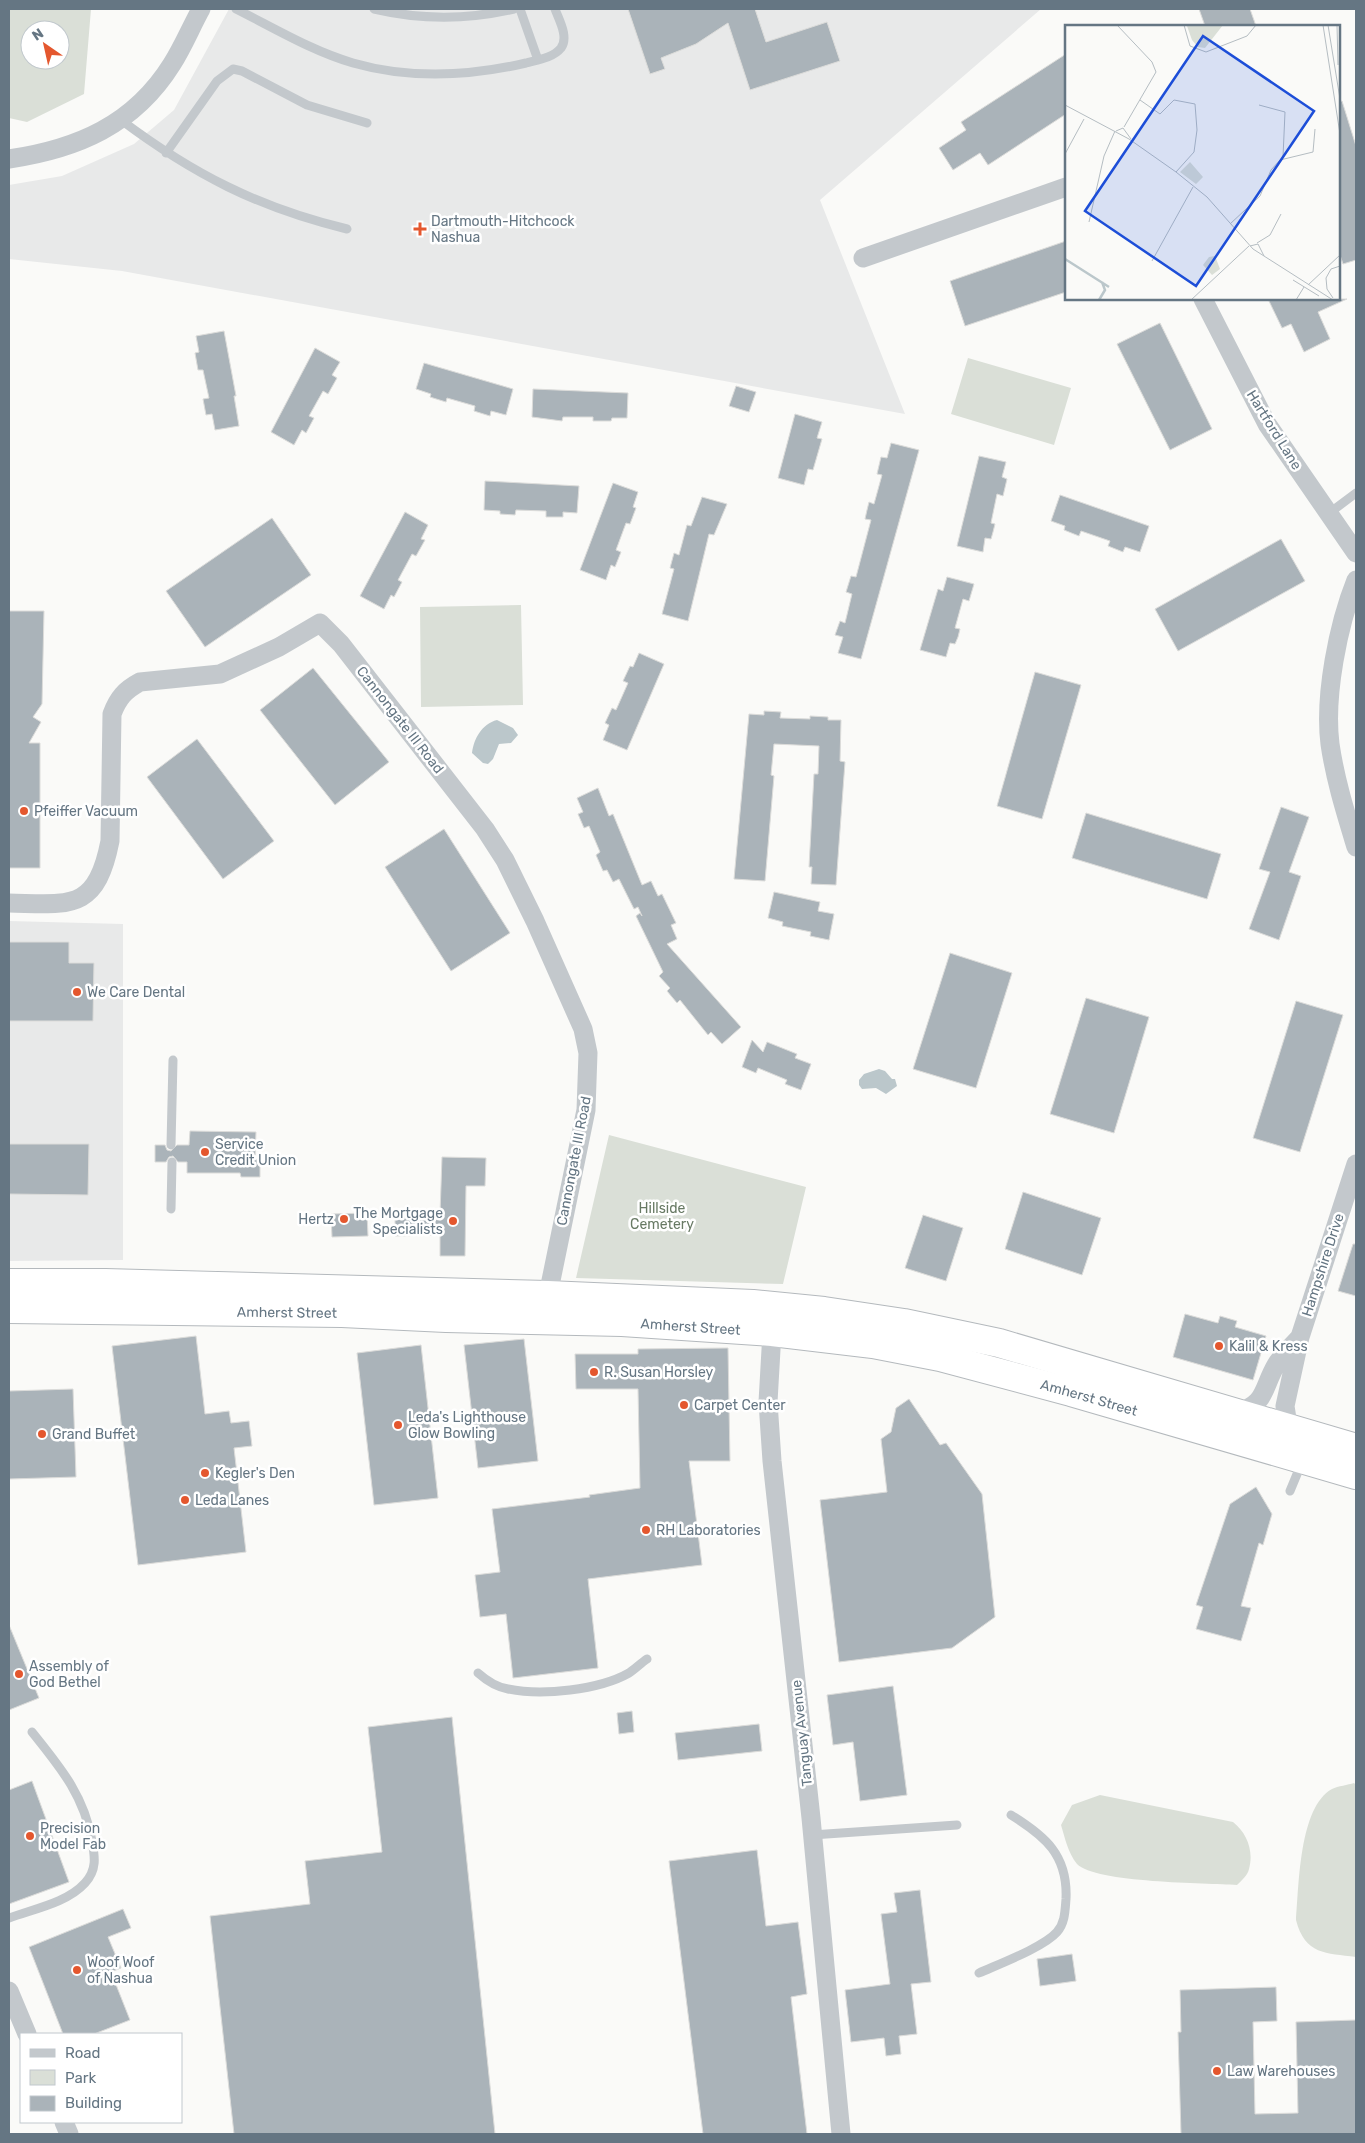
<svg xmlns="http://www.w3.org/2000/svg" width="1365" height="2143" font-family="Rubik,sans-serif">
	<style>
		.built { fill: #e8e9e9 }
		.green { fill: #dadfd7; fill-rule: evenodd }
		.water { fill: #bbc7cb }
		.building { fill: #aab3b9; stroke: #dcdcda }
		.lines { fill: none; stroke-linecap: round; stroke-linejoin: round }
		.trunk-casing { stroke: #b4b9bd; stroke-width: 30 }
		.service { stroke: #c3c8cc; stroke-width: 9 }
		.minor { stroke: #c3c8cc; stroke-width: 19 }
		.trunk { stroke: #fff; stroke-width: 28 }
		.poi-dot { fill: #e4572e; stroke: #fff; stroke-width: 2 }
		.labels { text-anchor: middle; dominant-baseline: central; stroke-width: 5; stroke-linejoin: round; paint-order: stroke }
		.poi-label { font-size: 14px; fill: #657683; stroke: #fff; text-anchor: start }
		.street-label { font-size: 14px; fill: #657683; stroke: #fff }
		.park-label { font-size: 14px; fill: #687a64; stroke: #fff }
		.inset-river { fill: none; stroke: #bbc7cb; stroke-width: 2.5 }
		.inset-road { fill: none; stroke: #b5bdc2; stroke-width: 1 }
		.view { fill: #1d4ed8; fill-opacity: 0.15; stroke: #1d4ed8; stroke-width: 2.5 }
		.inset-edge { fill: none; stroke: #657683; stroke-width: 2.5 }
	</style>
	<rect width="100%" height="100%" fill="#fafaf8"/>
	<path class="built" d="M229 9H1041L820 200 905 414 122 271 9 259V185L62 176 134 144 174 110Z
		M9 921 123 924V1260L9 1261Z"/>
	<path class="green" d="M9 9H91L84 94 27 122 9 118ZM30 30H60V60H30Z
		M968 358 1071 388 1054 445 951 414Z
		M521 605 523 705 421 707 420 607Z
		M609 1135 806 1187 783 1284 576 1278Z
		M1354 1783 1356 1785V1957C1326 1953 1305 1955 1296 1920 1299 1886 1299 1807 1332 1789 1338 1786 1348 1785 1354 1783Z
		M1100 1795 1233 1822C1247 1833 1254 1851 1249 1869 1248 1875 1241 1881 1237 1885 1207 1883 1095 1883 1077 1864 1068 1853 1065 1838 1061 1825L1072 1805Z"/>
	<path class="water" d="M497 720 513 728 518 735 511 743 499 744 493 759 488 764 483 763 472 753C474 738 482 724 497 720Z
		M879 1069 885 1071 892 1079H895L897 1086 886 1094 876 1088 862 1089 859 1085V1080L864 1074Z"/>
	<path class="building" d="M628 9H755L766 42 827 22 840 61 750 90 728 23 696 44 661 58 665 69 650 74Z
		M1199 9H1250L1256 26H1205Z
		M1066 54V114L988 165 980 153 953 170 939 148 966 130 961 122Z
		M1342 101 1356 146V260L1343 264 1339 252V102Z
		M1066 241V292L965 326 950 281Z
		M1268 299H1347L1318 312 1330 339 1304 352 1291 324 1282 328Z
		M1160 323 1212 429 1170 450 1117 344Z
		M224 331 236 396H234L239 426 215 430 212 414 206 415 203 399 209 398 203 370H198L195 353 199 352 196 336Z
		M315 348 340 362 332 375 337 378 328 394 323 391 309 416 314 418 306 433 302 430 294 445 271 432Z
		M424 363 513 389 506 415 491 411 490 416 474 411 475 406 447 398 446 402 430 397 431 394 416 389Z
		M736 386 756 392 749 412 729 406Z
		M533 389 628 393 627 418H612L611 421H593V417H563L562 421 532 417Z
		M795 414 822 422 817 438 822 439 813 470 808 469 804 485 778 478Z
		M891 443 919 450 861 659 838 653 843 637 835 635 840 621 845 623 852 594 846 592 851 576 856 577 871 520 865 519 867 510 869 502 874 504 882 475 877 474 881 457 887 458Z
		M979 456 1006 462 1002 477 1007 479 1003 496 997 494 991 523 995 524 993 532 991 539 985 538 983 552 957 546Z
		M485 481 579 486 577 513 563 512V517H546V511L516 510 515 515 500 514V511L484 510Z
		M613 483 638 492 633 507 636 508 630 524 626 523 616 550 621 552 615 567 611 565 606 580 580 570Z
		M1060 495 1149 526 1140 552 1125 547 1123 552 1108 546 1110 541 1081 531 1079 536 1064 530 1065 526 1051 521Z
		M702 497 727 504 714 535 709 534 688 621 662 614 674 569 670 568 674 553 679 555 687 525 691 526Z
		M405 512 428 525 421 539 425 540 416 556 412 554 398 580 402 582 394 597 391 595 384 609 360 596Z
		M272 518 311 575 205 647 166 591Z
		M1281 539 1305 581 1178 651 1155 609Z
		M947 577 974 584 969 601 963 599 955 628 960 629 958 637 955 644 950 643 946 657 920 650 938 589 943 591Z
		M9 611H44L42 704 33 717 41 722 29 743H40V868H9Z
		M639 653 664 664 627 750 603 740 609 725 605 723 612 708 616 710 628 683 623 681 630 666 633 667Z
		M313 668 389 762 335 805 260 710Z
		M1035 672 1081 685 1042 819 997 806Z
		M764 711 781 712 780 718 810 719V716L828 717V720H841L840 761 845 762 836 885 811 884 812 867H809L814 774H818L819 746 774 744 771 775 774 776 765 881 734 879 749 714 764 715Z
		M197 739 274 841 223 879 147 777Z
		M598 788 609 816 613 814 642 885 651 881 658 896 662 894 676 923 671 925 677 939 667 944 741 1027 722 1044 711 1032 708 1035 680 1000 677 1003 667 991 670 988 659 976 663 972 636 916 640 913 642 916 638 907 634 909 619 879 613 882 607 870 603 871 596 855 600 852 589 826 584 828 578 814 583 812 577 798Z
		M1281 807 1309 817 1289 872 1301 876 1279 940 1249 929 1270 872 1259 869Z
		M1086 813 1221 854 1207 899 1072 858Z
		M444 829 510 933 451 971 385 867Z
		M774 892 820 902 818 911 834 914 829 940 810 936 811 932 782 926 783 922 768 918Z
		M9 942H69V963H94L93 1021H9Z
		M950 953 1012 973 976 1088 913 1069Z
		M1086 998 1149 1017 1114 1133 1050 1114Z
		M1296 1001 1343 1015 1300 1152 1253 1138Z
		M752 1040 763 1052 767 1042 797 1054 795 1058 811 1064 801 1090 785 1084 787 1080 758 1068 756 1073 742 1067Z
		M190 1131 256 1132 255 1159 260 1160V1177H241L240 1173H187V1162H178L173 1156 169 1157 166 1162H155V1145H165L167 1150 171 1151 177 1145H189Z
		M9 1144H89L88 1195 9 1194Z
		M442 1157 486 1158 485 1186H466L465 1256H440V1235L395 1236V1215L440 1214Z
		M1023 1192 1101 1218 1082 1275 1005 1249Z
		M367 1213 368 1236 332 1237 331 1214Z
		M923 1215 963 1228 946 1281 905 1268Z
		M1353 1244H1356V1296L1338 1291Z
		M1185 1314 1218 1323 1220 1316 1237 1321 1235 1327 1266 1336 1253 1380 1173 1357Z
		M196 1336 205 1414 229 1411 231 1423 249 1421 252 1446 234 1448 246 1552 138 1565 112 1346Z
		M524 1339 538 1461 478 1468 464 1345Z
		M421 1345 438 1498 374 1505 357 1353Z
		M728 1348 730 1461H689L702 1565 588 1579 598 1668 513 1678 506 1614 480 1617 475 1575 500 1572 492 1509 590 1497 589 1495 640 1488 638 1389H576L575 1354H638V1349Z
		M73 1389 76 1477 9 1479V1391Z
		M909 1399 940 1445 946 1443 982 1494 995 1617 952 1648 839 1662 820 1500 887 1492 881 1439 891 1432 896 1408Z
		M1256 1487 1272 1514 1263 1545 1259 1543 1241 1606 1251 1608 1241 1641 1196 1629 1203 1607 1196 1605 1230 1504Z
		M9 1625 39 1698 9 1710Z
		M893 1686 907 1795 860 1801 853 1742 833 1745 827 1695Z
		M632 1711 634 1732 619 1734 617 1713Z
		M452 1717 495 2134H234L210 1916 310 1904 305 1861 382 1852 368 1727Z
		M759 1724 762 1751 678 1760 675 1733Z
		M32 1781 69 1882 9 1904V1790Z
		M757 1850 766 1926 798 1922 807 1994 791 1997 807 2134H703L669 1861Z
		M920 1890 931 1982 911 1984 917 2034 899 2036 901 2054 886 2056 884 2038 851 2042 845 1990 890 1984 881 1914 897 1912 894 1893Z
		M123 1909 131 1928 108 1937 121 1968 111 1972 130 2020 94 2034H63L29 1947Z
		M1072 1954 1076 1981 1040 1986 1037 1959Z
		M1276 1987 1277 2021 1253 2022 1255 2114 1298 2113 1296 2022 1356 2020V2134H1181L1178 2032H1181L1180 1990Z"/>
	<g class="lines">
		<g class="trunk-casing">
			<g id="trunk">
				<path d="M9 1283H105L548 1295 753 1304 824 1311 904 1323 999 1343 1356 1448"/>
				<path id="s1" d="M9 1309 342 1313 446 1318 622 1322 772 1332 873 1344 940 1357 1071 1392 1356 1475"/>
			</g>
		</g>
		<path class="service" d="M236 9C274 28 312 51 353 63 409 79 470 76 526 63 537 60 553 58 561 48 569 37 559 20 555 9
			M374 9C421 20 467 20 514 9
			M520 9 538 60
			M121 120C193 174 259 208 347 229
			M166 153 217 81 233 69 242 71 307 105 367 123
			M1328 514 1356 493
			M171 1145 173 1060
			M171 1209 172 1162
			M1290 1491 1302 1462
			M478 1673C487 1681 496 1687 508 1689 542 1696 599 1690 629 1673 635 1669 641 1663 647 1659
			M812 1835 957 1825
			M9 1918C33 1909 67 1903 85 1883 97 1870 95 1857 92 1841 84 1795 60 1767 32 1732
			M979 1973C999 1964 1044 1947 1057 1932 1065 1923 1065 1911 1066 1899 1068 1855 1045 1836 1011 1815"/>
		<path class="minor" d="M9 159C77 149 134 125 172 64 183 47 191 27 201 9
			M863 258 1066 187
			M1203 299 1267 424 1356 553
			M1356 580C1338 625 1324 696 1330 744 1335 779 1346 814 1356 847
			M9 903C70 904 96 912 110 841L112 714C118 698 125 690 140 682L220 674 279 647 320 623 341 644 485 829 505 860 535 921 583 1029 588 1053 586 1110 548 1295
			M772 1332 768 1402 772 1461 811 1818 841 2134
			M1236 1413C1267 1404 1262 1389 1276 1365 1282 1355 1291 1347 1299 1338
			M1294 1430 1287 1419 1285 1406 1300 1337 1356 1164
			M9 1991 27 2034
			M64 2122 69 2134"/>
		<use href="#trunk" class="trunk"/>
	</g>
	<g class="poi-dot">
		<path d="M417.5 221.5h5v5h5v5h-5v5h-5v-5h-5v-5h5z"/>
		<circle cx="24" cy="811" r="5"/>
		<circle cx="77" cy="992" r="5"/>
		<circle cx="205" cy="1152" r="5"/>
		<circle cx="344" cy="1219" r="5"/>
		<circle cx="453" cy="1221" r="5"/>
		<circle cx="1219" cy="1346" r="5"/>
		<circle cx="594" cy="1372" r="5"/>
		<circle cx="684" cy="1405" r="5"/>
		<circle cx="398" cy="1425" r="5"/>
		<circle cx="42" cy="1434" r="5"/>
		<circle cx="205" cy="1473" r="5"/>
		<circle cx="185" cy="1500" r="5"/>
		<circle cx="646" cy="1530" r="5"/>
		<circle cx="19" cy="1674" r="5"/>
		<circle cx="30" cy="1836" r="5"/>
		<circle cx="77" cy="1970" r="5"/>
		<circle cx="1217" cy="2071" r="5"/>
	</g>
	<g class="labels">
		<g class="poi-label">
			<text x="431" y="221">Dartmouth-Hitchcock<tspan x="431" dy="16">Nashua</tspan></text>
			<text x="34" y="811">Pfeiffer Vacuum</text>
			<text x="87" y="992">We Care Dental</text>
			<text x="215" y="1144">Service<tspan x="215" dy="16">Credit Union</tspan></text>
			<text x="443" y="1213" text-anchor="end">The Mortgage<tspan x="443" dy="16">Specialists</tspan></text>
			<text x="334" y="1219" text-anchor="end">Hertz</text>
			<text x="1229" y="1346">Kalil &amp; Kress</text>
			<text x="604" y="1372">R. Susan Horsley</text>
			<text x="694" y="1405">Carpet Center</text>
			<text x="408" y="1417">Leda's Lighthouse<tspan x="408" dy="16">Glow Bowling</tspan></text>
			<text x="52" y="1434">Grand Buffet</text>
			<text x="215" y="1473">Kegler's Den</text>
			<text x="195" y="1500">Leda Lanes</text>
			<text x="656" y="1530">RH Laboratories</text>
			<text x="29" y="1666">Assembly of<tspan x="29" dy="16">God Bethel</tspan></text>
			<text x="40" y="1828">Precision<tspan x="40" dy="16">Model Fab</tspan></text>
			<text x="87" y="1962">Woof Woof<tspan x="87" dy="16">of Nashua</tspan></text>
			<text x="1227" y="2071">Law Warehouses</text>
		</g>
		<g class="street-label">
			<text transform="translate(1274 430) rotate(58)">Hartford Lane</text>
			<text transform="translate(400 720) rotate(52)">Cannongate III Road</text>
			<text transform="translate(574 1161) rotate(-79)">Cannongate III Road</text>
			<text transform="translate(1323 1265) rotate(-72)">Hampshire Drive</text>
			<text stroke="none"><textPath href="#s1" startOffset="278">Amherst Street</textPath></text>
			<text stroke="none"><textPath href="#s1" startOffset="682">Amherst Street</textPath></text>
			<text stroke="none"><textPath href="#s1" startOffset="1088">Amherst Street</textPath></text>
			<text transform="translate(802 1733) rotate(-96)">Tanguay Avenue</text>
		</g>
		<g class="park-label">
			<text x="662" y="1208">Hillside<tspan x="662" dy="16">Cemetery</tspan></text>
		</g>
	</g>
	<g transform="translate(1065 25)">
		<rect width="275" height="275" fill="#fafaf8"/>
		<path d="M158 0 140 23 133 22 127 15 122 1ZM125 137 138 152 131 159 115 147ZM150 231 155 244 147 250 138 240 144 232Z" fill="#dadfd7"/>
		<path class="inset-river" d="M0 234 44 262M34 275 40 265 37 257"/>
		<path class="inset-road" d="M52 0 87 37 91 47 59 102M119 0 125 21 141 27 182 11 191 0M258 0 275 109M263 0 275 74M272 0 273 40M75 75 95 89 109 75 130 79 132 105 129 127 111 147M0 80 64 114 111 147 142 172 188 224 268 275M194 80 220 87 218 132M51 106 58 103 66 114M0 129 19 94M24 197 39 131 50 106M165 199 195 171 206 145 215 135 248 127 250 104M192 218 205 210 216 189M185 221 193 219 199 231M87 236 128 162M228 255 254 271M243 260 275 230M268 273 262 264 261 253 266 244 275 241M126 275 184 221M231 275 239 262"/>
		<path class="view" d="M138 11 249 86 131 261 20 186Z"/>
		<rect width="275" height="275" class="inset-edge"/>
	</g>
	<rect width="1365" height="2143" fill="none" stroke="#657683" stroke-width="20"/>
	<rect x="20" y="2033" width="162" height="90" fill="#ffffff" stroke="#c1c8cd"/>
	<rect x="30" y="2049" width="25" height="8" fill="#c3c8cc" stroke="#c1c8cd"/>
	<text x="65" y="2058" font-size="15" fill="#657683">Road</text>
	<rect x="30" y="2070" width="25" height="15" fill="#dadfd7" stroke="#c1c8cd"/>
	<text x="65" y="2083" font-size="15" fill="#657683">Park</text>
	<rect x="30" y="2096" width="25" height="15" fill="#aab3b9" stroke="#c1c8cd"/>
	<text x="65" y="2108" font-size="15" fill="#657683">Building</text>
	<g transform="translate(45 45) rotate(326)"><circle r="24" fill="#ffffff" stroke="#c1c8cd"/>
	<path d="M0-4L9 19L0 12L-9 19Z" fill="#e4572e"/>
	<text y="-8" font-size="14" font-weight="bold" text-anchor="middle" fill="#657683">N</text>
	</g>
</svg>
